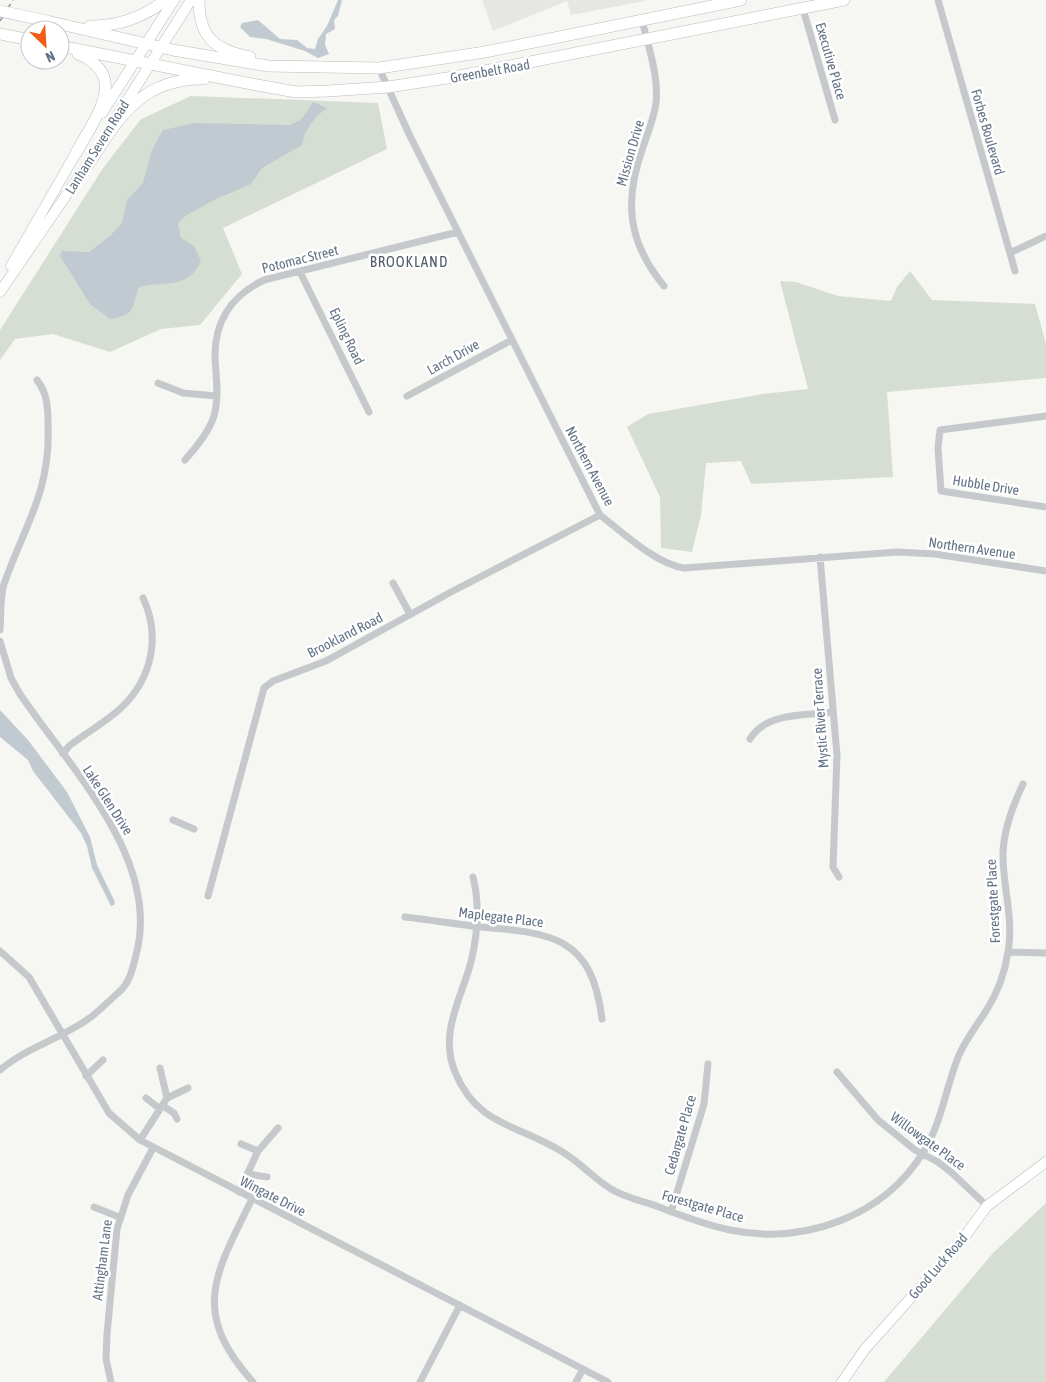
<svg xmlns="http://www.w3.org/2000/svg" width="1046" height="1382" font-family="'Asap Condensed',sans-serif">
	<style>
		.built { fill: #e6e7e5 }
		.green { fill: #d6ded3 }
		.water { fill: #c1cad0 }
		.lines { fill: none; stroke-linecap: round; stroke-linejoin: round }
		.secondary-casing { stroke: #b7bcc1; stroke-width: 11 }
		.primary-casing { stroke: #b8bcc0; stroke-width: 12 }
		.street { stroke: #c5c9cc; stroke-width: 7 }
		.secondary { stroke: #fff; stroke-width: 10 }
		.primary { stroke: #fff; stroke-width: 11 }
		.rail { stroke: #a5aab1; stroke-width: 2; stroke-dasharray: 8 4; stroke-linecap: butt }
		.primary-bridge-casing { stroke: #b8bcc0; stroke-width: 12; stroke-linecap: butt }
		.primary-bridge { stroke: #fff; stroke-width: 11 }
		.labels { text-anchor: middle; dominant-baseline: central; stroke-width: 5; stroke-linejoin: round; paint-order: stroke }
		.street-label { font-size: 14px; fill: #627386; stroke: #fff }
		.neighbourhood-label { font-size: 15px; letter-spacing: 1px; fill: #515d6a; stroke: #fff }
	</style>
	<rect width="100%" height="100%" fill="#f6f6f2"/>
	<path class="built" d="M482 0H644L645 1 571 15 567 1 493 31Z"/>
	<path class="green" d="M191 96 378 103 387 149 223 228 242 274 200 325 161 329 110 352 53 334 15 339 0 360V330L103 168 141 119Z
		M910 271 932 300 1035 304 1046 344V378L887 392 893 477 751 484 741 461 706 463 701 515 692 552 661 548 660 497 627 427 648 414 763 394 808 389 780 281 796 282 838 296 891 301 897 287Z
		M1046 1203V1382H884L993 1253Z"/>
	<path class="water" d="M338 0H342L338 16 334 20 335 29 326 34 325 45 329 54 318 58 305 51 266 39 250 37 240 27 242 23 258 20 280 39 297 40 307 48 315 49 318 39 327 26Z
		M313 102 327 108C313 118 305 129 302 145L262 168 251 184 216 199 185 216 178 223 181 238 194 246 201 261C187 291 165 280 139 287 131 309 136 315 110 319L90 304 60 256 62 251 89 252 110 236 122 223 127 200 143 183 152 150 163 130 195 123 289 125 301 120Z
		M0 710 28 740 67 792 90 837 97 865 115 902 114 905 111 906 92 868 87 846 81 833 33 771 28 760 0 737Z"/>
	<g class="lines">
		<g class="secondary-casing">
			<path id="secondary" d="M102 113 174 0
				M114 121 191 0
				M11 266 80 146
				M0 292 91 159
				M842 1382 865 1349 960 1243 987 1206 1046 1162"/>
		</g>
		<g class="primary-casing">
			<path id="primary" d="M199 0C199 38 215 50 250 57
				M47 21 173 50 268 66 379 68 485 52 741 0
				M90 26C119 26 143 18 165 0
				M0 34 30 40
				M60 46 257 85 296 92 328 91 388 87 454 77 844 0
				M76 153C94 119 131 76 78 54
				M88 165C119 118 141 78 204 79"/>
		</g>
		<path class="street" d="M938 0 1015 271
			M803 9 835 120
			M642 20C648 46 659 76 656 103 654 118 648 132 643 147 624 200 627 241 664 286
			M379 68 409 134 600 515C622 532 656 564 684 568L897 552 935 554 1046 571
			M1010 253 1046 236
			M300 272 369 412
			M158 383 183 393 216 396
			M407 396 512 340
			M1046 416 940 430 938 448 941 491 1046 507
			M185 460C196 447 211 430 215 412 219 394 216 376 215 359 214 321 231 296 264 280L458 232
			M820 557 837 755 833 867 839 877
			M393 583 410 614
			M0 630C1 616 0 597 4 584 25 524 51 492 48 423 48 407 47 393 37 380
			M0 641 11 678 20 694C69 767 162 860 136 955 133 967 130 983 119 992 110 1000 101 1009 91 1017 63 1038 27 1047 0 1070
			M750 739C766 712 805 716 833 712
			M63 754 69 746C86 733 106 722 122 707 152 678 161 636 143 598
			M173 820 194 829
			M473 877C480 905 478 933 471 962 461 999 439 1033 455 1072 477 1126 517 1124 561 1151 580 1162 593 1178 611 1189 626 1198 643 1201 659 1207 682 1216 706 1225 730 1230 804 1245 884 1217 924 1151 942 1122 946 1086 959 1055 966 1039 977 1025 986 1011 997 994 1005 972 1008 952 1014 920 1003 888 1003 855 1003 832 1013 805 1023 784
			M208 896 264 688 273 681 326 661 451 592 600 515
			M405 917C430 920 456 924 481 927 553 933 592 937 602 1019
			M0 951 29 977 109 1113 140 1140 608 1382
			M1008 952 1046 953
			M160 1068 167 1098
			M837 1072 878 1120 915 1150 938 1162 952 1173 987 1206
			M86 1076 103 1060
			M146 1098 160 1109
			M163 1106 174 1113 177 1119
			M140 1140 167 1098 188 1088
			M241 1144 258 1151
			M247 1174 267 1177
			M239 1192 258 1151 278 1128
			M252 1199C216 1273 189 1311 253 1382
			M94 1207 119 1217
			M671 1212 704 1104 708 1064
			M111 1382 106 1359 107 1334 117 1229 128 1195 153 1148
			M420 1382 460 1305
			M576 1382 583 1369"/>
		<use href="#secondary" class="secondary"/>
		<use href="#primary" class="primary"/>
		<path class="rail" d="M0 21 13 0"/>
		<g class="primary-bridge-casing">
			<path id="primary-bridge" d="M0 11 47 21"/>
		</g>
		<use href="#primary-bridge" class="primary-bridge"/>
	</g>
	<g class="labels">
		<g class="street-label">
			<text transform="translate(831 61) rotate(74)">Executive Place</text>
			<text transform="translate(490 71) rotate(-10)">Greenbelt Road</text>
			<text transform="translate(988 132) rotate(74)">Forbes Boulevard</text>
			<text transform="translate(97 147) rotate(-58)">Lanham Severn Road</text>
			<text transform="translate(630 153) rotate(-74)">Mission Drive</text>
			<text transform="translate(300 259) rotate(-14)">Potomac Street</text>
			<text transform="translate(347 336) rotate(64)">Epling Road</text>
			<text transform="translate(453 357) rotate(-29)">Larch Drive</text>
			<text transform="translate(590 466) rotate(62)">Northern Avenue</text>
			<text transform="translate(986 485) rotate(9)">Hubble Drive</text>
			<text transform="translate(972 548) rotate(8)">Northern Avenue</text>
			<text transform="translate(345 635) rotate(-27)">Brookland Road</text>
			<text transform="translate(820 718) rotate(-94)">Mystic River Terrace</text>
			<text transform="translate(108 800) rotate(57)">Lake Glen Drive</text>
			<text transform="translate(993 901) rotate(-93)">Forestgate Place</text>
			<text transform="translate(501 917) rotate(7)">Maplegate Place</text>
			<text transform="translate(680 1135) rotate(-74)">Cedargate Place</text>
			<text transform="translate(928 1141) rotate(36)">Willowgate Place</text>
			<text transform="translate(273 1196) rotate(27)">Wingate Drive</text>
			<text transform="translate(703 1206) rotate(16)">Forestgate Place</text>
			<text transform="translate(102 1260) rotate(-83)">Attingham Lane</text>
			<text transform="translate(938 1266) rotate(-49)">Good Luck Road</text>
		</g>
		<g class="neighbourhood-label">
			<text x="409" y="261">BROOKLAND</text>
		</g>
	</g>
	<g transform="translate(45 45) rotate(155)"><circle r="24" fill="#ffffff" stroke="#c0c7cf"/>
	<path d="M0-4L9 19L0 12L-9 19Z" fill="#f15d16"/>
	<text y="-8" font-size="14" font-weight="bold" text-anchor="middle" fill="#627386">N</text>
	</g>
</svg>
